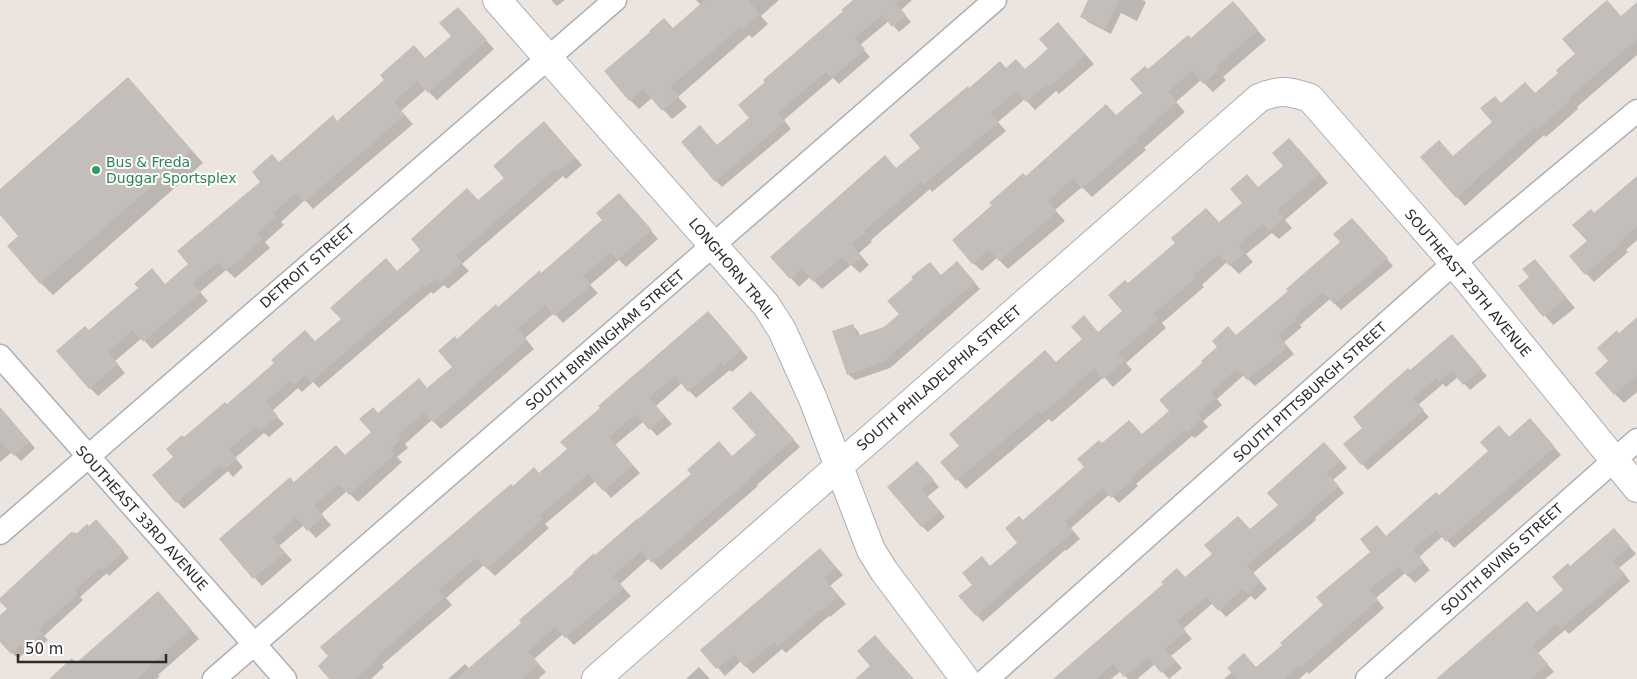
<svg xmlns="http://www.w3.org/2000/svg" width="1637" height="679" font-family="'DejaVu Sans',sans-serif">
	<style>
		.shadow { fill: #0003 }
		.building { fill: #c4bebb }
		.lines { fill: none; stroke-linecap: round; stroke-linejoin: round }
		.street-casing { stroke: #abafb6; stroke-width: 25 }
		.secondary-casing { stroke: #abafb6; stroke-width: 30 }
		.street { stroke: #fff; stroke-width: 22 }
		.secondary { stroke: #fff; stroke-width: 28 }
		.leisure-dot { fill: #2e9e5b; stroke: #fff; stroke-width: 2 }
		.labels { text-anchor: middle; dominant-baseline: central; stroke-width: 4; stroke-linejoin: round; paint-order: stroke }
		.leisure-label { font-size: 14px; fill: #27864d; stroke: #fff; text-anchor: start }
		.street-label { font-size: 14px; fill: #2b2b2b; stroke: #fff }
	</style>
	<rect width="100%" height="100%" fill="#ece4df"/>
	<path class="shadow" d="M551 0H565L557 6Z
		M696 0H779L761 16 768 24 752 38 749 35 678 97 687 107 672 119 652 98 639 109 630 100 673 29 701 5Z
		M855 0H912L901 10 911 22 899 32 889 21 860 45 870 57 839 84 833 78 784 120 791 129 722 187 716 181 717 147 751 118Z
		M1090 0H1143L1146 2 1137 21 1121 13 1111 34 1088 22 1082 16Z
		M1242 12 1266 40 1223 77 1226 80 1213 92 1201 80 1176 102 1185 112 1144 148 1146 150 1092 197 1082 187 1055 210 1065 221 1008 269 997 258 982 271 973 263 1026 177 1116 116 1143 93 1149 71 1191 40Z
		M1637 13V55L1577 107 1578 109 1546 137 1544 135 1465 206 1457 197 1453 157 1494 122 1501 104 1536 94 1621 17Z
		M466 17 494 49 437 100 426 89 401 111 413 124 313 209 305 200 281 222 284 225 265 242 270 248 235 278 226 270 200 292 208 301 152 349 142 338 115 361 125 373 98 396 90 388 89 332 166 285 190 264 279 163 426 60 452 37Z
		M1066 32 1094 64 1059 94 1056 91 1035 110 1025 99 998 122 1006 131 932 192 930 189 871 240 872 242 859 253 869 265 860 273 851 265 822 289 810 277 799 287 791 278 885 157 897 169 922 148 970 89 1006 69 1025 70Z
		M140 91 203 163 53 295 41 283 20 236 0 213V191Z
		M551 130 582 165 566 179 563 176 462 264 469 271 448 289 444 285 433 294 431 292 319 388 313 382 302 392 298 388 272 411 284 424 269 437 264 433 235 458 243 467 233 477 228 471 184 509 177 502 174 457 184 439 227 406 316 343 505 178Z
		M1298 148 1328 183 1285 220 1292 228 1279 239 1272 233 1246 254 1253 262 1239 274 1227 262 1202 285 1204 287 1162 323 1166 328 1126 363 1132 370 1113 387 1104 377 1052 422 1049 419 966 489 942 462 1084 339V317L1099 333 1124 311 1128 285 1220 224 1285 166Z
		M1637 177V240L1626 250 1628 252 1594 282 1571 257 1588 242 1594 214Z
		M627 203 658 239 626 267 619 260 590 285 598 293 563 323 554 313 525 338 534 349 441 429 432 420 405 444 408 448 397 457 402 462 358 502 347 491 321 514 331 525 316 538 304 525 279 546 292 560 262 586 221 540 295 483 345 456 372 433 379 415 428 389 453 367 457 340 542 274Z
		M1359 226 1393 266 1341 310 1330 299 1300 325 1302 327 1284 342 1294 354 1255 386 1244 375 1217 399 1222 405 1203 421 1208 427 1195 438 1192 436 1136 484 1138 486 1119 503 1110 494 1071 528 1080 539 1066 551 1065 550 983 622 960 597 1019 543 1023 522 1086 467 1102 445 1142 436 1170 411 1236 336 1290 291Z
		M1535 261 1575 308 1553 325 1519 286 1530 277Z
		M963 269 980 289 890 368 855 380 848 374 852 325 858 331 860 336 885 328 942 277Z
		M1637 319V392L1624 403 1615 394 1610 361 1619 334Z
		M716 320 748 358 732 372 730 370 696 398 682 383 656 406 672 424 657 436 644 421 615 445 640 473 611 498 596 481 545 524 549 528 495 576 484 565 446 598 452 605 382 665 384 667 371 679H331L513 488 540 474Z
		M1457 342 1487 376 1470 390 1458 377 1446 387 1443 384 1418 405 1429 417 1368 470 1362 464 1364 428 1410 371Z
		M759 400 800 447 757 485 758 486 661 570 649 558 620 584 631 596 574 645 563 634 534 659 546 672 538 679H448L465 664 470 669 596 557 733 458 758 435Z
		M0 408 35 448 21 461 12 452 0 462Z
		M1499 427 1510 438 1537 427 1561 455 1454 548 1443 536 1419 557 1430 570 1415 583 1405 573 1376 598 1384 608 1309 674 1307 672 1299 679H1224L1232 672 1257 668 1283 645 1325 606 1386 537 1439 496 1490 451Z
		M1331 450 1347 468 1333 480 1344 493 1315 518 1316 520 1253 573 1267 589 1255 600 1251 596 1226 617 1213 603 1183 629 1192 639 1171 656 1182 668 1169 679 1155 664 1137 679H1128L1121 671 1111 679H1054L1250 531 1279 505Z
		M917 462 939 487 927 497 945 517 928 532 922 526Z
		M89 527H102L129 558 109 576 107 573 80 597 83 600 44 636 48 640 32 654 28 650 18 659 0 640V617L8 610 0 600 77 534Z
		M1620 536 1636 554 1619 568 1630 581 1569 634 1565 630 1538 653 1554 672 1545 679H1531L1526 673 1519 679H1438L1537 613 1564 590 1570 567Z
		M827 557 843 575 830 586 846 604 830 617 829 616 786 653 782 649 753 674 741 661 725 676 702 650Z
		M167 602 199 639 158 675 160 676 157 679H51L76 664Z
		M699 667 710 679H686Z"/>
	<path class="building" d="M705 0H748L760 14 742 30 740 27 670 87 679 97 662 111 643 89 629 101 604 71 650 32 649 31 664 18 673 28Z
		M853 0H899L895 3 906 15 892 27 882 15 855 38 865 49 832 78 826 72 778 113 785 121 715 182 681 142 700 125 717 145 749 118 738 105 765 82 763 80 843 11 841 10Z
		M1088 0H1119L1105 29 1080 17Z
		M1607 0 1621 16 1637 2V39L1569 98 1571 100 1537 129 1535 127 1456 198 1420 157 1439 140 1453 156 1492 122 1480 108 1495 96 1501 103 1525 82 1535 93 1558 73 1556 70 1575 54 1562 39Z
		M1233 1 1258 30 1216 67 1218 70 1203 84 1192 71 1168 92 1177 102 1136 138 1138 140 1082 189 1073 178 1048 201 1057 212 999 261 989 249 972 264 952 240 992 205 989 203 1023 173 1026 176 1106 104 1116 115 1142 93 1130 79 1145 66 1148 69 1188 35 1191 38Z
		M458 7 487 40 428 93 417 81 394 102 405 115 304 202 296 193 273 213 276 216 257 233 263 239 226 271 218 262 193 283 201 292 143 342 133 330 108 352 118 364 89 389 56 351 85 326 89 330 138 288 134 284 152 268 165 284 188 264 177 251 260 182 252 172 272 154 279 162 333 115 337 121 384 80 380 75 414 45 425 58 451 36 439 23Z
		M1058 22 1086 55 1050 87 1047 84 1026 102 1016 91 991 113 999 122 923 185 921 182 864 231 865 233 851 244 862 257 850 266 842 257 813 282 802 269 790 279 770 257 885 155 896 168 920 148 909 135 968 86 969 88 1000 61 1006 68 1016 59 1025 69 1048 49 1039 39Z
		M128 77 192 151 40 284 7 246 18 236 0 215V189Z
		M544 121 575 157 557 172 555 169 456 256 462 263 440 283 436 278 425 288 423 285 311 382 305 375 294 385 290 381 266 402 278 416 260 431 256 426 229 450 237 459 224 470 220 465 176 503 152 475 173 457 166 449 182 435 184 437 225 402 227 404 274 363 271 360 305 330 315 341 341 319 330 308 386 258 397 271 420 250 411 239 467 188 478 200 504 178 493 166Z
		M1289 138 1320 173 1278 210 1284 218 1269 231 1263 224 1238 245 1245 253 1229 266 1219 254 1194 275 1196 278 1154 314 1158 319 1118 354 1124 361 1103 379 1095 368 1042 414 1039 411 956 481 940 462 959 446 949 434 1045 350 1056 362 1082 339 1071 327 1084 315 1098 332 1122 311 1108 295 1125 280 1128 283 1175 243 1171 238 1206 208 1219 222 1242 203 1230 189 1247 174 1258 187 1283 166 1272 153Z
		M1637 176V226L1619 242 1621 244 1585 275 1569 256 1587 241 1572 225 1591 209 1594 213Z
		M619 193 652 230 617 260 611 252 583 276 591 285 554 316 545 305 518 329 527 340 433 422 424 413 398 435 401 439 390 449 395 454 349 495 339 484 314 505 324 516 307 531 296 517 272 538 285 552 253 579 219 539 290 477 294 482 336 445 345 455 371 432 359 419 373 407 378 413 419 378 427 388 452 367 438 351 455 336 457 339 496 304 498 307 540 270 541 273 602 220 596 213Z
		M1352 218 1388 258 1334 304 1323 292 1294 318 1296 320 1278 335 1288 347 1247 380 1237 369 1211 392 1216 398 1198 414 1202 419 1187 432 1185 430 1131 477 1133 479 1111 498 1103 488 1065 521 1074 532 1059 545 1058 544 976 616 958 596 972 585 962 573 982 556 990 566 1017 543 1005 528 1019 516 1023 520 1084 467 1077 459 1099 440 1102 443 1129 420 1142 434 1169 411 1159 400 1202 363 1201 361 1217 347 1212 341 1228 326 1236 335 1288 291 1286 289 1340 242 1333 234Z
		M1535 259 1567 298 1543 317 1518 286 1529 277 1522 269Z
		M957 261 975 282 883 362 847 375 832 331 853 324 857 336 884 327 899 314 887 301 913 279 911 277 930 262 941 275Z
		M708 311 742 350 723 366 721 363 688 392 675 376 649 398 665 416 649 430 636 414 609 437 633 465 603 491 588 474 539 516 542 520 487 569 476 558 439 590 445 597 376 657 378 659 355 679H329L318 666 328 656 320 647 511 484 513 486 534 467 539 473 567 449 560 442 600 408 598 406Z
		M1637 317V375L1614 395 1595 373 1608 361 1597 348 1617 330 1619 333Z
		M1452 334 1482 369 1463 385 1452 371 1439 382 1436 378 1413 398 1424 410 1361 465 1343 444 1362 428 1353 417 1408 368 1410 370Z
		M751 391 794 439 750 477 751 478 652 563 641 551 613 576 624 588 565 638 555 627 528 651 539 664 522 679H456L521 623 519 620 574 573 573 572 594 553 595 555 638 518V519L691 474 687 470 719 441 732 456 756 435 732 408Z
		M0 407 30 442 14 456 0 441Z
		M1530 418 1555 447 1446 542 1436 530 1413 549 1424 562 1407 576 1398 566 1369 590 1378 600 1301 667 1299 665 1284 679H1237L1227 668 1244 653 1256 667 1282 645 1280 643 1323 605 1316 597 1370 552 1360 539 1377 525 1386 536 1436 492 1439 495 1488 451 1480 442 1499 425 1509 437Z
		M1324 442 1341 461 1327 473 1339 486 1310 511 1311 512 1247 565 1261 582 1247 594 1243 589 1218 611 1206 597 1177 621 1186 631 1165 649 1176 661 1161 673 1148 657 1124 677 1113 664 1096 679H1053L1163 584 1161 582 1177 568 1185 577 1212 554 1204 545 1238 516 1250 529 1278 505 1267 493Z
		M917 461 934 480 922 490 940 511 921 527 887 487Z
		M96 519 124 551 102 571 100 568 75 590 78 594 39 629 43 634 25 649 21 645 11 654 0 642V615L7 609 0 602V598L71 532 77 533 87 524 89 526Z
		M1614 528 1630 546 1613 561 1625 574 1561 628 1557 624 1532 646 1548 664 1531 679H1436L1527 601 1537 612 1563 590 1552 577 1568 563 1570 566Z
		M820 548 836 567 824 578 839 596 822 611 821 609 778 647 774 642 745 667 734 654 716 669 700 650Z
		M158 591 191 629 150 665 151 667 137 679H49L72 658 76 663Z
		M875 635 914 679H855L870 666 857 651Z"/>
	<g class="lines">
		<g class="street-casing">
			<path id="street" d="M0 356 285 679
				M0 533 615 0
				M214 679 995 0
				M987 679 1454 263 1637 111
				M1367 679 1637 440"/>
		</g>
		<g class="secondary-casing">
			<path id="secondary" d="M497 0 766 305 782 330 813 399 871 550 884 571 965 679
				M596 679 1259 98C1280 89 1289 91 1310 98L1454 263 1637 488"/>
		</g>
		<use href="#street" class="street"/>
		<use href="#secondary" class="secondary"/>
	</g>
	<circle class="leisure-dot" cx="96" cy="170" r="5"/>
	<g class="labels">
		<g class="leisure-label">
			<text x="106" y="162">Bus &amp; Freda<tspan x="106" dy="16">Duggar Sportsplex</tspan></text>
		</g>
		<g class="street-label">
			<text transform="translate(307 266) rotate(-41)">DETROIT STREET</text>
			<text transform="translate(732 268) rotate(50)">LONGHORN TRAIL</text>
			<text transform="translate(1468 283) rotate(50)">SOUTHEAST 29TH AVENUE</text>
			<text transform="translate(605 340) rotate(-41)">SOUTH BIRMINGHAM STREET</text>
			<text transform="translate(939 378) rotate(-41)">SOUTH PHILADELPHIA STREET</text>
			<text transform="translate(1310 392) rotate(-42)">SOUTH PITTSBURGH STREET</text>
			<text transform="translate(142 518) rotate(48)">SOUTHEAST 33RD AVENUE</text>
			<text transform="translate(1502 559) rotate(-42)">SOUTH BIVINS STREET</text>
		</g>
	</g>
	<path d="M18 654v8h148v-8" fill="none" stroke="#2b2b2b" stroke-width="2.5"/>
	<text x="25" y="654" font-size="15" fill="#2b2b2b" stroke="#ffffff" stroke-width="4" paint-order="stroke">50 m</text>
</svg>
